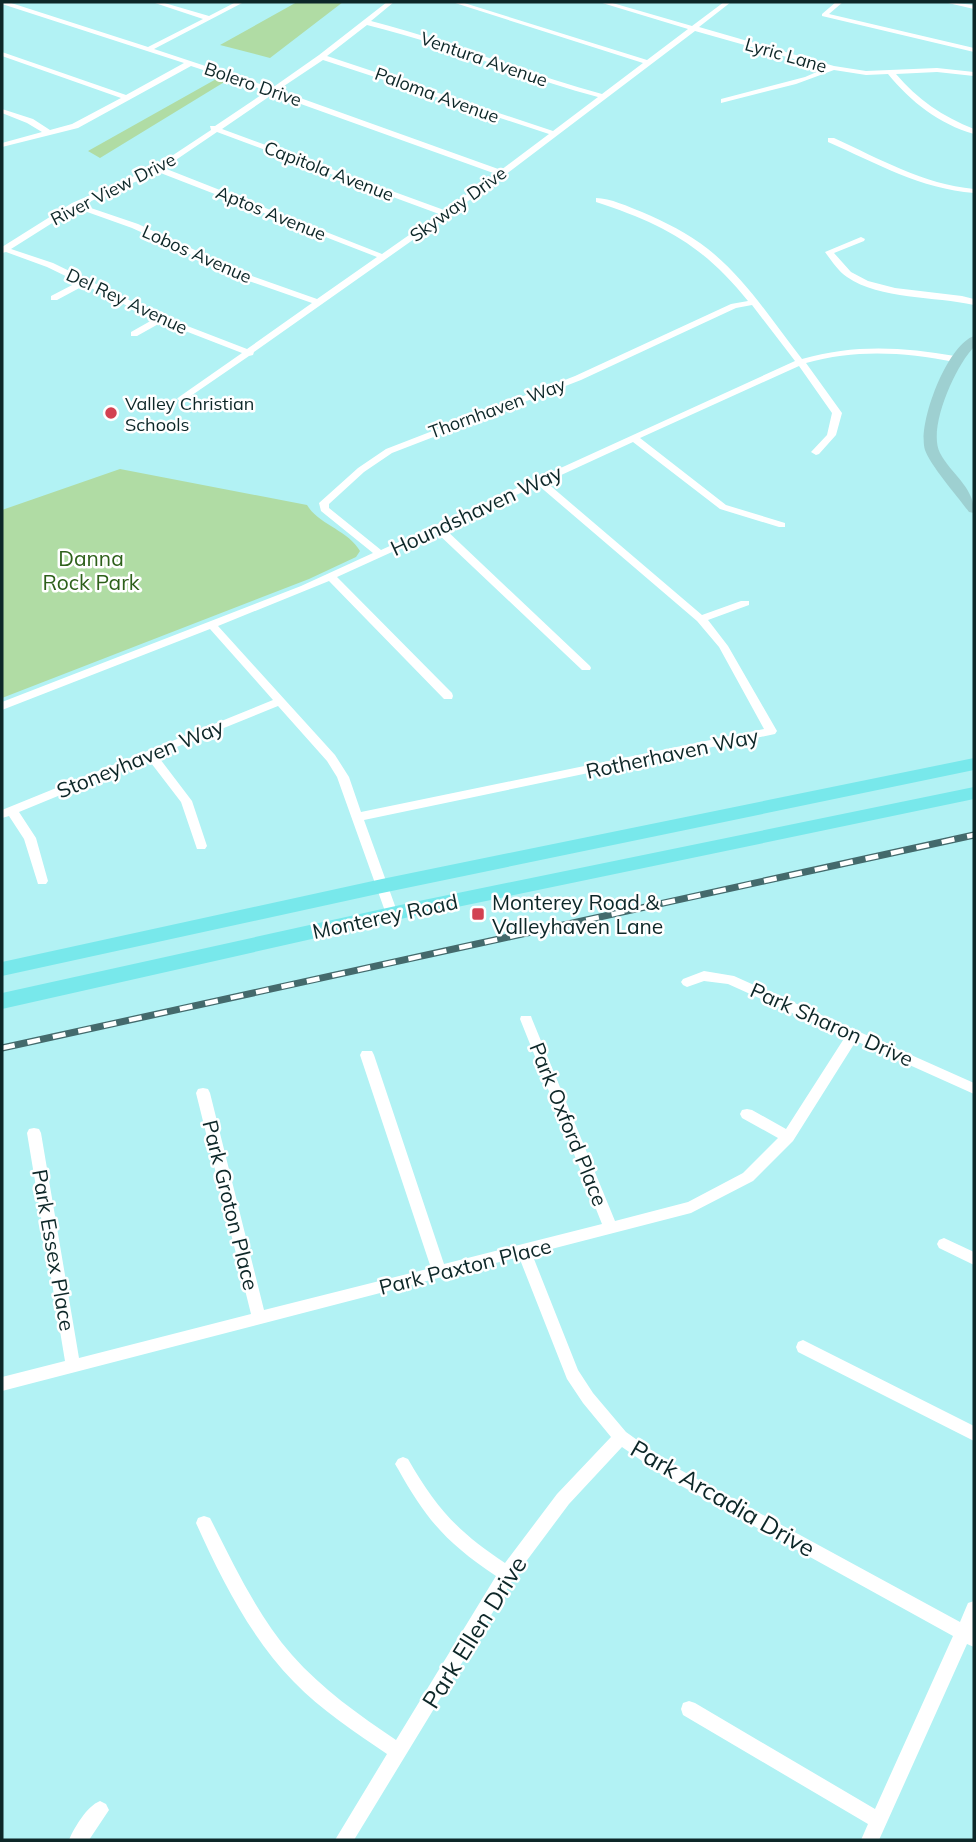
<svg xmlns="http://www.w3.org/2000/svg" width="976" height="1842" font-family="Mulish,sans-serif">
	<style>
		.green { fill: #b0dca4 }
		.lines { fill: none; stroke-linecap: round; stroke-linejoin: round }
		.street { fill: #fff; fill-rule: evenodd }
		.secondary { fill: #9ed0d1; fill-rule: evenodd }
		.primary { fill: #78e8eb; fill-rule: evenodd }
		.rail-casing { stroke: #446a6c; stroke-width: 7 }
		.rail { stroke: #fff; stroke-width: 4.5; stroke-dasharray: 13; stroke-linecap: butt }
		.poi-dot { fill: #d24151; stroke: #fff; stroke-width: 2.5 }
		.labels { text-anchor: middle; dominant-baseline: central; stroke-width: 5; stroke-linejoin: round; paint-order: stroke }
		.far-street-label { font-size: 18px; fill: #0d2728; stroke: #fff }
		.far-poi-label { font-size: 18px; fill: #0d2728; stroke: #fff; text-anchor: start }
		.street-label { font-size: 21px; fill: #0d2728; stroke: #fff }
		.park-label { font-size: 21px; fill: #2d601a; stroke: #fff }
		.poi-label { font-size: 21px; fill: #0d2728; stroke: #fff; text-anchor: start }
		.near-street-label { font-size: 24px; fill: #0d2728; stroke: #fff }
	</style>
	<rect width="100%" height="100%" fill="#b2f2f4"/>
	<path class="green" d="M297 2H343L270 58 220 45Z
		M218 78 226 81 100 158 88 151Z
		M120 469 307 505C319 525 348 530 360 551L356 557 309 579 2 698V510Z"/>
	<g class="lines">
		<path class="street" d="M2 2H8L148 47 203 19 152 2H161L209 16 236 2H244L154 49 272 88 319 55 387 2H394L371 21C449 41 524 73 602 94L643 63 452 2H461L647 60 688 29 599 2H609L692 26 724 2H731L699 27 834 66 866 71 937 68 974 72V76L937 72 896 74C917 99 943 117 974 129V134C939 124 911 102 888 74L866 75 834 70 796 84 721 103V99L805 77 826 68 695 31 505 175 254 352 253 355 249 356 182 402 177 399 179 397 242 353 162 322 137 336H131V332L154 319 85 285 57 300H51V296L78 282 47 267 6 252 2 253V247L72 203 155 167 211 130 210 126H215L267 91 191 66 78 128 2 147V143L42 132 27 123 2 113V109L33 119 50 130 72 124 121 98 2 56V52L126 95 184 63 2 4ZM367 25C445 44 520 76 598 97L553 131 327 56ZM323 60 549 134 501 170 278 90ZM273 94 496 174 444 210 222 129ZM217 132 439 214 382 254 164 168ZM158 172 377 257 317 299 252 276 138 224 82 205ZM76 208 132 228 246 280 312 303 247 349 164 317 53 263 11 249Z
			M836 2H843L829 14 974 48V52L822 16V14Z
			M947 2 974 5V9L948 3Z
			M828 138H834C880 159 923 184 974 189V193C921 189 876 163 828 142Z
			M596 198C610 198 629 207 642 212 665 222 688 233 708 249 746 279 772 321 802 359 854 344 903 347 955 356L959 359 955 362C904 352 856 349 806 363L842 413 836 435 819 454 816 455 811 452 827 435 832 413 799 366 640 438 726 505 785 523V527H779L720 509 633 442 546 482 702 615 741 601H749V605L708 620 728 646 777 731 775 734 364 820 398 914 392 918 386 914 337 777 327 761 278 706 157 755 192 801 207 846 205 849H197L181 802 148 759 19 812 36 838 48 881 46 884H38L24 839 9 816 2 818V810L273 700 210 629 2 710V702L301 586 373 553 321 511 319 503 358 468 386 449 575 376 731 304 748 301C703 245 663 224 596 202ZM752 305 795 361 381 550 329 508V504L364 472 392 453 581 380 736 308ZM538 485 697 621 719 647 764 729 361 812 349 777 335 755 218 626 329 581 444 699H452L453 696 452 693 337 577 436 532 582 670H590L591 668 590 666 444 528Z
			M861 237 865 239 864 241 834 253 851 272 868 281 895 288 962 296 974 299V305C935 296 880 300 847 277 838 271 831 260 825 252Z
			M704 971 734 976 974 1083V1094L856 1041 793 1141 753 1181 691 1213 532 1254 578 1370 593 1393 626 1432 675 1467 960 1622 968 1603 974 1601V1647L967 1644 879 1840H861L868 1824 683 1715 681 1709 683 1703 689 1701 695 1703 875 1809 953 1636 665 1477 622 1447 569 1504 513 1579 354 1840H335L387 1754C355 1732 321 1710 294 1682 251 1638 221 1579 196 1523L198 1518 204 1516 210 1518C234 1565 257 1615 292 1655 322 1689 359 1715 396 1740L496 1576C447 1543 427 1521 398 1469L395 1464 398 1459 403 1457 408 1459C436 1508 458 1532 505 1563L557 1494 611 1437 583 1403 567 1379 519 1257 2 1391V1377L65 1361 27 1133 29 1129 34 1128 39 1129 41 1133 79 1358 251 1314 196 1093 198 1089 203 1088 208 1089 210 1093 264 1310 431 1268 360 1055 362 1051H372L374 1055 444 1264 602 1224 520 1019 521 1016H531L532 1019 615 1221 688 1202 743 1173 778 1138 742 1118 740 1114 742 1110 747 1109 752 1110 786 1129 845 1037 728 984 704 981 687 987 683 985 681 982 683 979Z
			M944 1238 974 1252V1265L939 1248 937 1244 939 1240Z
			M803 1340 974 1426V1441L798 1352 796 1347 798 1342Z
			M100 1801 106 1804 109 1810 89 1840H69C74 1828 87 1806 100 1801Z"/>
		<path class="secondary" d="M974 336V347C956 365 927 428 940 453 951 474 975 488 974 513L969 512C958 497 930 465 925 450 917 424 947 345 974 336Z"/>
		<path class="primary" d="M974 758V770L382 893 2 976V962L382 879Z
			M974 787V799L414 916 2 1009V993L414 902Z"/>
		<g class="rail-casing">
			<path id="rail" d="M2 1048 974 835"/>
		</g>
		<use href="#rail" class="rail"/>
	</g>
	<g class="poi-dot">
		<circle cx="111" cy="413" r="7"/>
		<rect x="471" y="907" width="14" height="14" rx="3.5"/>
	</g>
	<g class="labels">
		<g class="far-street-label">
			<text transform="translate(786 55) rotate(16)">Lyric Lane</text>
			<text transform="translate(484 59) rotate(19)">Ventura Avenue</text>
			<text transform="translate(253 84) rotate(19)">Bolero Drive</text>
			<text transform="translate(437 95) rotate(20)">Paloma Avenue</text>
			<text transform="translate(329 171) rotate(21)">Capitola Avenue</text>
			<text transform="translate(113 189) rotate(-27)">River View Drive</text>
			<text transform="translate(458 204) rotate(-36)">Skyway Drive</text>
			<text transform="translate(271 213) rotate(22)">Aptos Avenue</text>
			<text transform="translate(197 254) rotate(24)">Lobos Avenue</text>
			<text transform="translate(127 301) rotate(25)">Del Rey Avenue</text>
			<text transform="translate(497 408) rotate(-20)">Thornhaven Way</text>
		</g>
		<g class="far-poi-label">
			<text x="125" y="403">Valley Christian<tspan x="125" dy="21">Schools</tspan></text>
		</g>
		<g class="street-label">
			<text transform="translate(476 510) rotate(-25)">Houndshaven Way</text>
			<text transform="translate(672 753) rotate(-12)">Rotherhaven Way</text>
			<text transform="translate(140 758) rotate(-22)">Stoneyhaven Way</text>
			<text transform="translate(385 916) rotate(-12)">Monterey Road</text>
			<text transform="translate(832 1024) rotate(24)">Park Sharon Drive</text>
			<text transform="translate(569 1124) rotate(68)">Park Oxford Place</text>
			<text transform="translate(231 1205) rotate(76)">Park Groton Place</text>
			<text transform="translate(54 1250) rotate(80)">Park Essex Place</text>
			<text transform="translate(465 1266) rotate(-14)">Park Paxton Place</text>
		</g>
		<g class="park-label">
			<text x="91" y="558">Danna<tspan x="91" dy="24">Rock Park</tspan></text>
		</g>
		<g class="poi-label">
			<text x="492" y="902">Monterey Road &amp;<tspan x="492" dy="24">Valleyhaven Lane</tspan></text>
		</g>
		<g class="near-street-label">
			<text transform="translate(723 1498) rotate(30)">Park Arcadia Drive</text>
			<text transform="translate(474 1632) rotate(-58)">Park Ellen Drive</text>
		</g>
	</g>
	<rect width="976" height="1842" fill="none" stroke="#0d2728" stroke-width="7"/>
</svg>
